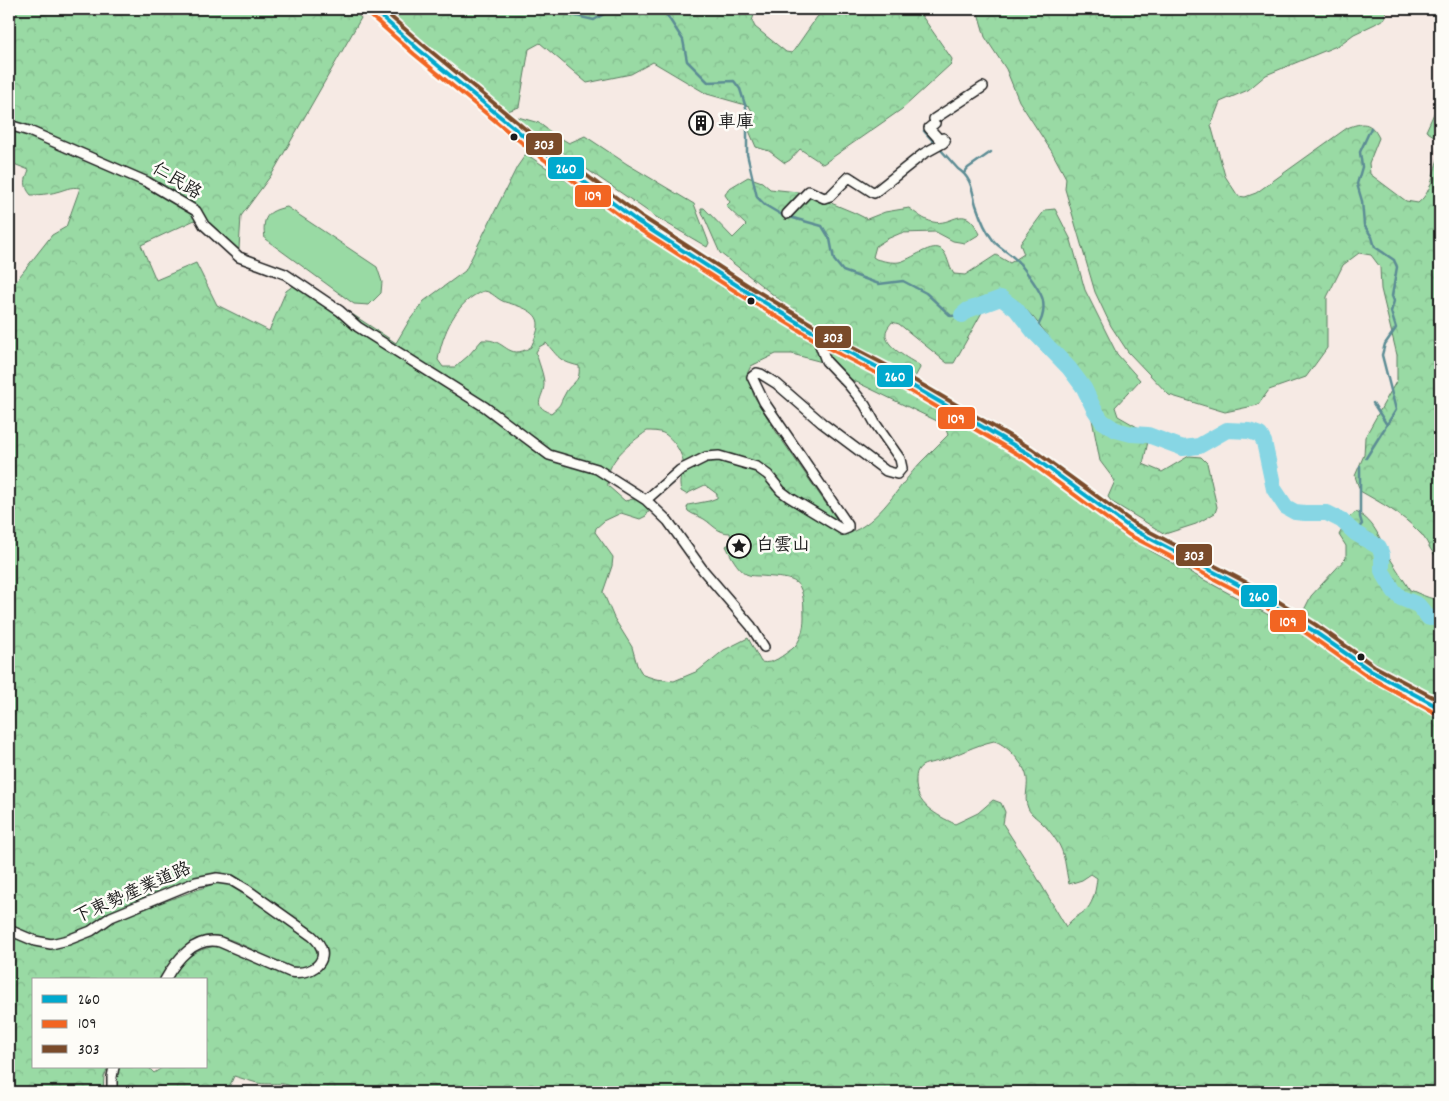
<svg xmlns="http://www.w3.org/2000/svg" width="1449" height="1101" font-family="Dekko,'LXGW WenKai TC',sans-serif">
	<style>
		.green { fill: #99daa4; stroke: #5a7b60 }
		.forest { fill: url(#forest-crowns); stroke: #5a7b60; fill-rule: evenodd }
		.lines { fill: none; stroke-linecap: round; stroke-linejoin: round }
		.stream { stroke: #5c8c94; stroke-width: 2.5 }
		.river { stroke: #87d6e4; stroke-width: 16 }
		.street-casing { stroke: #1c1c1c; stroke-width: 12 }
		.primary-casing { stroke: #1c1c1c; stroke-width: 18 }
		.street { stroke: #fdfcf7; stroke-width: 9 }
		.primary { stroke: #fdfcf7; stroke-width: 14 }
		.bus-1-casing { stroke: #fdfcf7; stroke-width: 8 }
		.bus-2-casing { stroke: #fdfcf7; stroke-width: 8 }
		.bus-3-casing { stroke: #fdfcf7; stroke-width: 8 }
		.bus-1 { stroke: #00a9ce; stroke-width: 4 }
		.bus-2 { stroke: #f26522; stroke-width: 4 }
		.bus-3 { stroke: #7a4b2a; stroke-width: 4 }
		.bus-dot { fill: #1c1c1c; stroke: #fdfcf7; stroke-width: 2 }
		.labels { text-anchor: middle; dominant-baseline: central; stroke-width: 5; stroke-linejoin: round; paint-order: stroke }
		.poi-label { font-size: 18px; fill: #1c1c1c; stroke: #fdfcf7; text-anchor: start }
		.street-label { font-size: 18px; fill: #1c1c1c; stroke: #fdfcf7 }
		.line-badge { stroke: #fdfcf7; stroke-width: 2 }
		.badge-label { font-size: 14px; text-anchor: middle; font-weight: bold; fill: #fff }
	</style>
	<defs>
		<pattern id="forest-crowns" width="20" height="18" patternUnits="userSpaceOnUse" patternTransform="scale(1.25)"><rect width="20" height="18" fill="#99daa4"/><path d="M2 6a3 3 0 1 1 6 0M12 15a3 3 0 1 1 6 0" fill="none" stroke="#83ba8d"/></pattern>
	</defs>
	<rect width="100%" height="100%" fill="#f6eae4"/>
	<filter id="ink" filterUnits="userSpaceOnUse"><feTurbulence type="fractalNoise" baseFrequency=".02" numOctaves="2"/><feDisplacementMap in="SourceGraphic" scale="10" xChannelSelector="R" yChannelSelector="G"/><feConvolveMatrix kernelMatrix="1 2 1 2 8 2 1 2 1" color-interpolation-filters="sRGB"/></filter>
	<g filter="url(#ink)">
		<path class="green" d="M287 207 377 267 382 282 381 293 369 305 354 304 265 239C262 218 266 211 287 207Z"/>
		<path class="forest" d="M9 9H350L361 18 272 174 241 216 239 249 233 258 197 219 141 245 156 280 196 263 217 305 269 331 286 291 294 285 323 295 396 343 409 321 424 301 465 271 517 167 526 154 710 277 842 355 983 434 1122 529 1149 550 1311 638 1393 693 1440 717V1092H299C287 1079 272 1086 257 1083 249 1081 242 1078 234 1076L227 1092H116L115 1078 120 1067H148L154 1073 163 1067H206V980H170C180 960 199 946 221 946L292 975 302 976 310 974 324 945 217 875 90 929 52 940 34 937 9 926V290L52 235 66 227 80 188C70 186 65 190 56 192 50 194 37 195 31 195 23 186 25 179 29 170L9 162ZM484 291C493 292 496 299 505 302 515 305 539 310 538 325 538 332 534 340 531 347 506 362 507 338 482 340L468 356 455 367H443L438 360C442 335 456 300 484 291ZM546 343C559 357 558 361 579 366 581 384 571 381 565 394 558 406 563 403 551 413 530 405 544 398 544 384 544 374 538 362 536 352L539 347ZM776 354H792L826 363 844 376 937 421 945 427 948 435C939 444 930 453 921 462 898 486 880 523 847 534L777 433 754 396 747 374 751 366ZM647 431C652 431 658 431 663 433 673 438 685 456 683 467 682 477 678 479 681 491L686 494 705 485 717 494V498L709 501 688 505 687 508 688 511C693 515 699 516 704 519 713 525 718 533 730 533L732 542 726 546C731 556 736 567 746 574 750 576 756 576 761 576 797 579 804 577 804 617 804 628 801 642 792 649 783 655 773 665 761 662L748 638 724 650 698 671 674 681 656 679 643 675 637 665 632 647 614 618 603 592 612 566 613 557 595 532 596 528 604 521 621 513 640 519 646 516 651 508 637 498 625 501 608 486C604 462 629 444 647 431ZM994 741C1005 743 1023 763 1026 774 1030 785 1023 797 1028 808 1031 815 1036 817 1041 822 1047 827 1052 834 1056 840 1066 853 1065 869 1069 884L1082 880 1091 874 1097 878C1096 888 1094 901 1087 909 1080 916 1071 918 1066 927L1035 874 1003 824 1005 812 1001 803 993 800 978 813 955 824C936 815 915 804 916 781 916 778 916 773 918 770 922 763 932 763 939 761 958 755 975 745 994 741Z
			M381 9H756L752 21 755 27 786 52 792 53 817 17 827 9H917L952 59 951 64 902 109 823 164 800 149 790 160 785 163 769 151 756 147 747 126 755 116 749 106 707 94 653 62 631 74 587 83 540 43 529 49 519 107 502 113Z
			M977 9H1386L1385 18 1375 24 1354 34 1339 45 1266 75 1248 90 1220 102 1211 125 1225 176 1238 196 1245 197 1256 193 1347 128C1362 122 1371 121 1379 138L1369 163 1370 174 1406 201 1418 203C1434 190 1432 171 1440 155V559C1428 551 1429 541 1419 532 1402 514 1381 503 1360 491L1355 476 1364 455 1365 437 1397 380V355L1381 289 1380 267 1371 255 1359 253 1343 265 1327 297V348L1306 377 1269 390 1258 405 1225 412 1169 395 1128 352 1111 326 1095 292 1065 189 1066 178 1052 152 1019 101 1006 69 985 37Z
			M1440 105V140L1426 131 1436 109Z
			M518 117 539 123 552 133 569 143 585 136 627 164 694 204 709 243 707 247 656 217 517 121Z
			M748 177 762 182 770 189 807 193 855 213 867 219 885 212 909 208C917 214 924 220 933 222 951 226 961 207 974 224 976 227 978 230 980 234L965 243 953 241 936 232 901 233 887 239 876 246 873 257 876 259C883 261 892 263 899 262 911 260 933 241 942 250 948 255 948 266 954 274L965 275 996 255 1010 263 1024 254 1020 244 1045 210 1055 209 1071 240 1085 290 1117 354 1140 380 1115 407 1118 416 1146 432 1149 437 1143 464 1162 472 1189 456 1201 457 1207 463 1217 507 1215 513 1196 524 1165 534 1112 502 1108 497 1115 481 1100 461 1091 414 1066 358 1033 317 1018 301 996 294 986 305 954 363H947L899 324 892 322C890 325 886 329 886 333 884 346 909 359 919 365L920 368 915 377 889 364 870 357 785 304 720 253 701 210V208H704L733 238 746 225 726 206 730 202 725 195 728 189Z
			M1356 512C1377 522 1380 542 1391 560 1397 570 1404 580 1410 590 1421 594 1429 599 1440 600V699L1341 643 1308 619 1304 610 1311 596 1346 558V546L1339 535 1348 518Z
			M219 882 232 885 316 943 319 957C316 962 311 968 305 970 295 972 284 965 275 961 258 953 237 940 218 936 193 931 169 960 160 980H34V1067H108L104 1077 103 1092H9V933L50 947 113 920Z"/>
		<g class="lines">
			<path class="stream" d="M546 9 594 20 612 9
				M663 9 683 40 687 61 708 82 734 81 740 89 747 111V154L757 197 765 205 782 215 822 226 830 239 834 260 843 271 879 284 903 281 926 293 951 316 962 315
				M924 131 958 169C972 178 972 191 976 205 980 217 985 230 993 240 998 247 1007 251 1013 257 1020 262 1042 292 1043 301 1045 314 1041 322 1034 332
				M964 173 968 168 991 152
				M1373 403 1387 425
				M1366 458 1396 410 1382 355 1385 344 1396 328 1391 312 1394 301 1392 296 1397 267 1394 260 1375 247 1372 237 1364 225 1362 201 1357 184 1362 167 1360 152 1371 128
				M1355 533 1362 524 1360 517V466"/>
			<path class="river" d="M962 315 968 310 1001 298 1016 309 1034 332 1069 368 1084 388 1094 409 1102 421 1116 430 1131 434 1148 435 1183 448 1199 446 1227 430 1249 431 1260 435 1264 442 1274 489 1286 507 1295 512 1305 513H1327L1341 520 1355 533 1379 547 1382 555V571L1394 591 1401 598 1418 605 1429 618H1440"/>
			<g class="street-casing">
				<path id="street" d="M9 125 29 131 147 182 196 211 204 225 239 257 285 274 340 311 358 327 485 407 549 455 597 469 646 500 668 521 703 570 751 626 764 647
					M787 214 809 191 824 198 830 196 849 177 874 193 923 154 943 143 945 141 943 138 939 139 929 128 935 123 934 119 983 87
					M646 500 680 470 706 457 719 456 757 467 768 475 781 491 789 497 843 530 848 528V525L764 402 752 377 757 373 761 374 777 384 822 423 886 471 897 474 902 468 900 459 875 423 865 405 848 384 826 361 820 345V336
					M9 930 35 941 51 944 68 940 91 931 111 917 196 882 217 878 231 880 246 889 312 936C335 956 316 976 290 972L220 942C195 936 176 960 165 980
					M112 1092V1077L114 1067"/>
			</g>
			<g class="primary-casing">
				<path id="primary" d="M373 9 418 49 531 142 637 221 749 293 833 344 904 381 1029 454 1132 529 1254 593 1312 630 1371 671 1440 708"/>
			</g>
			<use href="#street" class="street"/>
			<use href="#primary" class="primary"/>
			<g class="bus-1-casing">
				<path id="bus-1" d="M373 9 418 49 531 142 637 221 749 293 833 344 904 381 1029 454 1132 529 1254 593 1312 630 1371 671 1440 708"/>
			</g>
			<g class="bus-2-casing">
				<path id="bus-2" d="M369 14 414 54 527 147 634 226 746 298 830 349 901 386 1026 459 1129 535 1251 598 1309 635 1367 676 1437 714"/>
			</g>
			<g class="bus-3-casing">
				<path id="bus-3" d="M382 9 422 44 535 137 641 216 752 288 836 339 907 376 1032 449 1135 524 1257 588 1316 625 1374 666 1440 701"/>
			</g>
			<use href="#bus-1" class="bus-1"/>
			<use href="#bus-2" class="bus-2"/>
			<use href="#bus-3" class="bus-3"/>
		</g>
	</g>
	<defs>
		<g id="building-ring" transform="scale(1.25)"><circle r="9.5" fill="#fdfcf7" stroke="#1c1c1c" stroke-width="1.5"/><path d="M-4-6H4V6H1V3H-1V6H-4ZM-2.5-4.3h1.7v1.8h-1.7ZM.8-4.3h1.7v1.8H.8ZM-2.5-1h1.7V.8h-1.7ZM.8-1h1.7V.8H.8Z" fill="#1c1c1c"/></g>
		<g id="sight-ring" transform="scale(1.25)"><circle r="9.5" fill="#fdfcf7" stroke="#1c1c1c" stroke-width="1.5"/><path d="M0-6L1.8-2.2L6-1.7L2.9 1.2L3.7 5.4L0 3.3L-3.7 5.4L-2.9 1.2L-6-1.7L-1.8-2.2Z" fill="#1c1c1c"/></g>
	</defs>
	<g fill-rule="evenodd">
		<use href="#building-ring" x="701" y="123"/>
		<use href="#sight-ring" x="739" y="546"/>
	</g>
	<g class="bus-dot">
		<circle cx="514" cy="137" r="4.5"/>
		<circle cx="751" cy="301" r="4.5"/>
		<circle cx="1361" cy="657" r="4.5"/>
	</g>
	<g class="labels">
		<g class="poi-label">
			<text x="718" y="123">車庫</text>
			<text x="756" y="546">白雲山</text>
		</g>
		<g class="street-label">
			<text transform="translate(176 182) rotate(31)">仁民路</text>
			<text transform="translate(133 894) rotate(-24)">下東勢產業道路</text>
		</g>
	</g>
	<g class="line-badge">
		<rect x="525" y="132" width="38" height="24" rx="5" fill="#7a4b2a"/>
		<rect x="547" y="156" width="38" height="24" rx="5" fill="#00a9ce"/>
		<rect x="574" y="184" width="38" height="24" rx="5" fill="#f26522"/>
		<rect x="814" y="325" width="38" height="24" rx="5" fill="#7a4b2a"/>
		<rect x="876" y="364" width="38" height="24" rx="5" fill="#00a9ce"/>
		<rect x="937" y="406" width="39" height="24" rx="5" fill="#f26522"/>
		<rect x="1175" y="543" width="38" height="24" rx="5" fill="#7a4b2a"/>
		<rect x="1240" y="584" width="38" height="24" rx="5" fill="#00a9ce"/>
		<rect x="1269" y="609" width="38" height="24" rx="5" fill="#f26522"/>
	</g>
	<g class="badge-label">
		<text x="544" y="149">303</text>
		<text x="566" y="173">260</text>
		<text x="593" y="200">109</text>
		<text x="833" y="342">303</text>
		<text x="895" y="381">260</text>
		<text x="956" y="423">109</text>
		<text x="1194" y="560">303</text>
		<text x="1259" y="601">260</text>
		<text x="1288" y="626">109</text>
	</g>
	<rect width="1449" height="1101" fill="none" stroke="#fdfcf7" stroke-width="30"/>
	<rect x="15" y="15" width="1419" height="1071" fill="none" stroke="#1c1c1c" stroke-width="2" filter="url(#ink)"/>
	<rect x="32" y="978" width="175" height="90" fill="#fdfcf7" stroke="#a3a29f"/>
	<rect x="42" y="995" width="25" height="8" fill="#00a9ce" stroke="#a3a29f"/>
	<text x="78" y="1004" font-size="15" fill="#1c1c1c">260</text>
	<rect x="42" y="1020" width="25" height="8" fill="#f26522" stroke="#a3a29f"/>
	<text x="78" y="1028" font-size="15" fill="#1c1c1c">109</text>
	<rect x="42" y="1045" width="25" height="8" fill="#7a4b2a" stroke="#a3a29f"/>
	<text x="78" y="1054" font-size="15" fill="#1c1c1c">303</text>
</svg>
